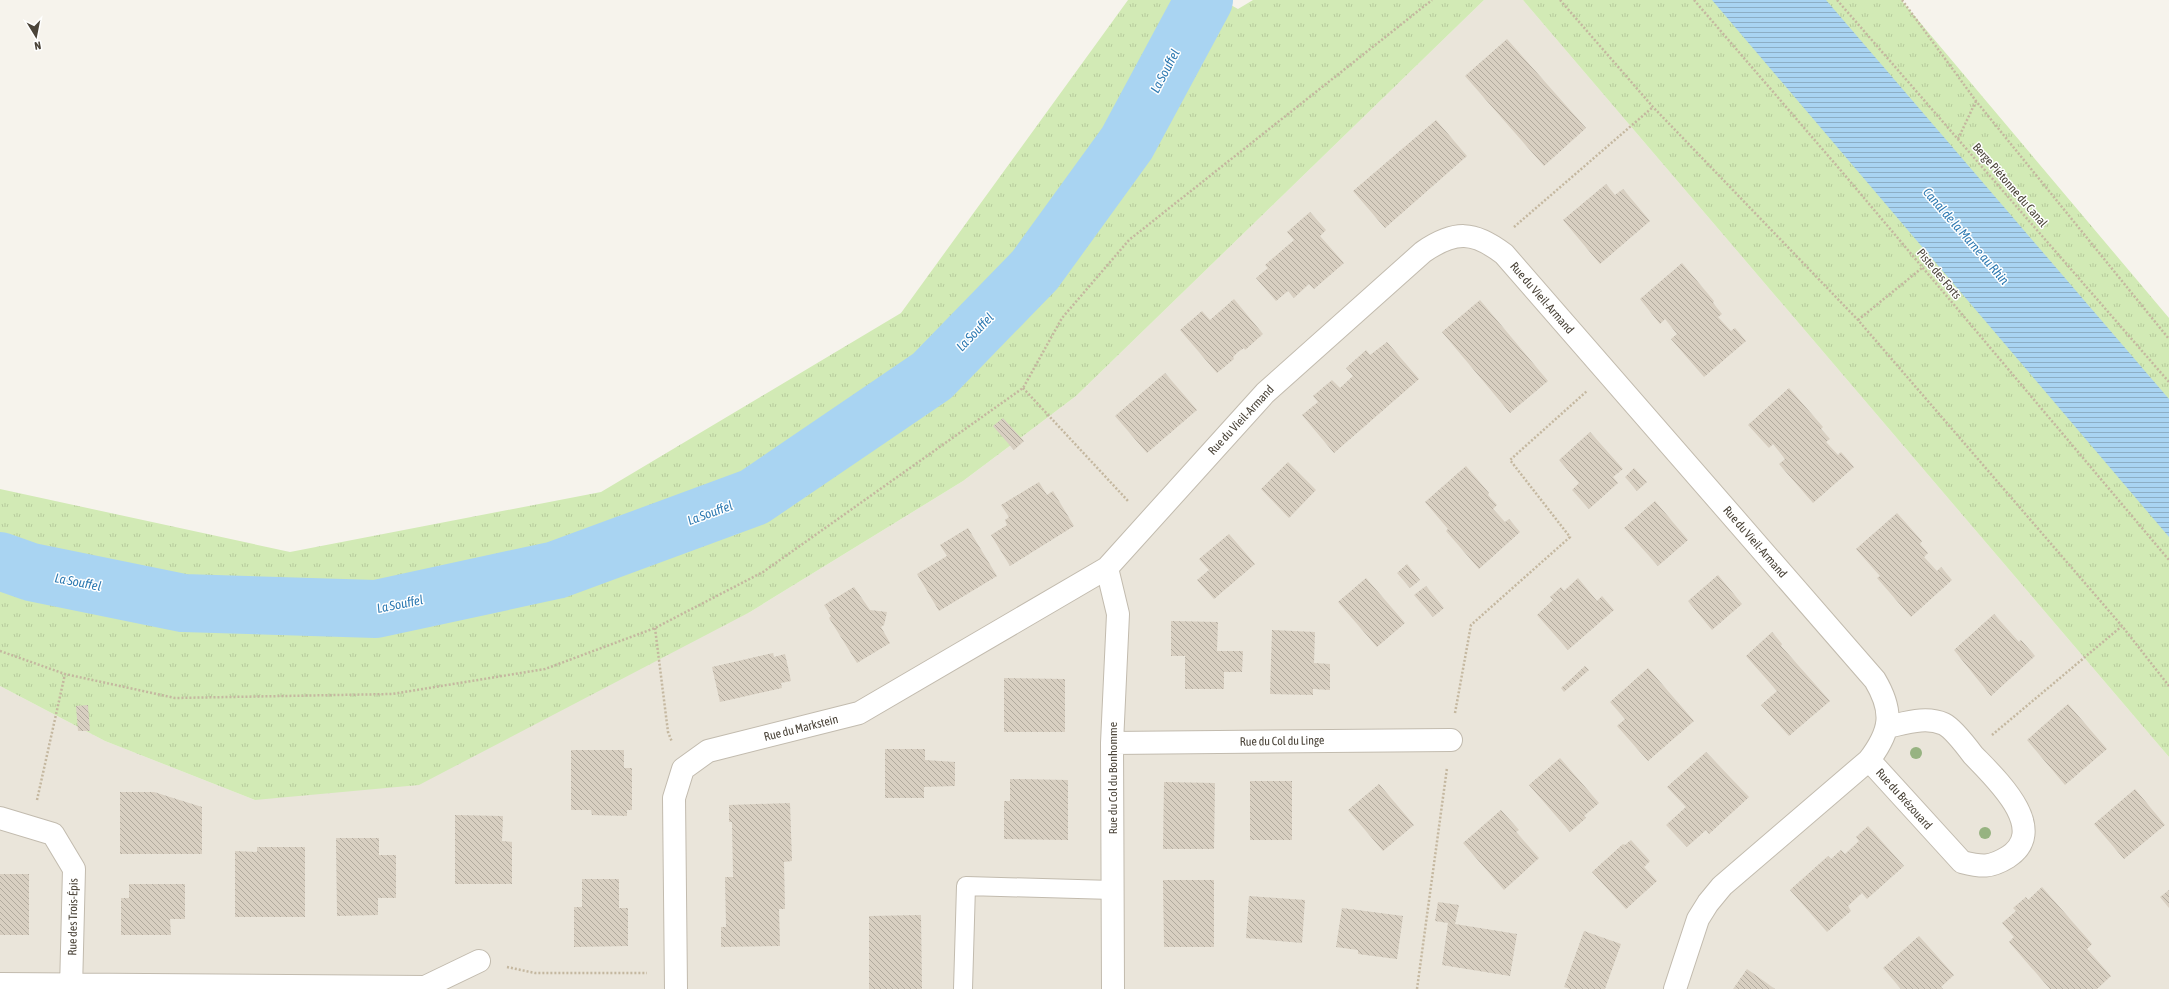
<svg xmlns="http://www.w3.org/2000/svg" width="2169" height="989" font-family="'Asap Condensed',sans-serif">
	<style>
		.residential { fill: #eae5da }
		.grass { fill: url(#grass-tufts) }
		.water { fill: url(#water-rules) }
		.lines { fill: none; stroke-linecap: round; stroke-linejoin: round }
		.river { stroke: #a9d4f2; stroke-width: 58 }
		.building { fill: url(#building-back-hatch) }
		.service-casing { stroke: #c2bbae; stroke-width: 20 }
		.minor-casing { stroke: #c2bbae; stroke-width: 24 }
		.path { stroke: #c4b79f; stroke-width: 2.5; stroke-dasharray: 2 2; stroke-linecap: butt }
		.service { stroke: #fff; stroke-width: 18 }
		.minor { stroke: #fff; stroke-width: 22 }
		.tree { fill: #97b381 }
		.labels { text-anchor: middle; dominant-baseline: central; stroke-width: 3; stroke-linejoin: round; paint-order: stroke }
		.street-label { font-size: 12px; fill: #4b4439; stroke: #fff }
		.water-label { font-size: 13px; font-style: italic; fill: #2e7ab2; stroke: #fff }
	</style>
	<defs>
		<pattern id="grass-tufts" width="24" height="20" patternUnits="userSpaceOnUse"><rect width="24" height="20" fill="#d2eab5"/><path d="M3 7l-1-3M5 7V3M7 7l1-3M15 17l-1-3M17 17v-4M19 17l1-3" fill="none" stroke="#b6ca9c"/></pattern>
		<pattern id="water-rules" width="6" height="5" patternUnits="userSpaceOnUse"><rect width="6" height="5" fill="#a9d4f2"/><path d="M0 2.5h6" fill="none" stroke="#8caec5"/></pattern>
		<pattern id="building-back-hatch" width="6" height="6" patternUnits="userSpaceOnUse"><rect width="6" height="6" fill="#d8cfc1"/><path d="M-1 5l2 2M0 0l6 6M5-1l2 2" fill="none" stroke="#b1aa9e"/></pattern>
	</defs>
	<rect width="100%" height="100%" fill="#f6f3ec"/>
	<path class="residential" d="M1484 0H1523L2169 757V989H0V686L105 741 255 800 750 612 963 481 1076 396Z"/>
	<path class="grass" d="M1128 0H1222L1238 9 1253 0H1484L1076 396 963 481 750 612 419 785 255 800 105 741 0 686V489L290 552 601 492 901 313Z
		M1523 0H1901L2169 318V757Z"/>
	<path class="water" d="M1712 0H1826L2169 399V537Z"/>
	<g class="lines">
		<path class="river" d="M0 561 31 572 183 603 376 609 556 570 754 497 932 376 1035 270 1127 143 1204 0"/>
	</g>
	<path class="building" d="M1507 39 1586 128 1544 166 1465 76Z
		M1436 120 1467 156 1385 228 1353 191Z
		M1606 184 1615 195 1623 189 1650 221 1600 264 1563 220Z
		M1310 212 1326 230 1320 236 1344 263 1314 289 1309 284 1294 298 1288 291 1276 301 1256 278 1268 268 1265 265 1294 240 1287 232Z
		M1682 263 1714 301 1713 303 1722 314 1718 317 1731 331 1735 328 1746 341 1704 377 1671 339 1677 334 1665 319 1660 324 1640 299Z
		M1234 299 1263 334 1245 350 1244 348 1238 352 1233 357 1234 359 1217 373 1180 330 1202 311 1210 320Z
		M1480 300 1548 381 1510 413 1442 332Z
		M1387 342 1419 379 1334 453 1302 415 1318 402 1313 396 1332 380 1340 388 1353 376 1346 368 1366 350 1370 355Z
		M1165 373 1197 410 1147 453 1115 416Z
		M1789 388 1823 427 1821 429 1830 439 1826 442 1838 455 1841 452 1854 467 1813 503 1779 464 1785 459 1773 444 1769 448 1748 425Z
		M1003 418 1024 441 1014 450 993 426Z
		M1590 432 1623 469 1613 477 1618 483 1589 509 1572 490 1579 483 1559 460Z
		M1288 462 1316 490 1289 518 1261 489Z
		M1466 466 1489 493 1488 495 1497 505 1493 509 1505 522 1509 519 1520 532 1479 569 1446 531 1448 529 1425 502Z
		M1634 468 1647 482 1637 491 1625 477Z
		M1039 482 1047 495 1053 491 1074 526 1010 566 991 535 1007 525 1005 520 1009 517 1001 505Z
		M1655 501 1688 540 1658 566 1624 528Z
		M1897 513 1922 541 1920 544 1928 553 1924 557 1937 571 1941 567 1952 580 1911 617 1877 578 1880 576 1856 549Z
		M968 528 997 576 939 611 917 574 947 556 940 545Z
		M1229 534 1255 564 1214 599 1197 580 1209 570 1199 559Z
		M1407 564 1420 580 1410 588 1397 573Z
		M1718 575 1742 604 1712 630 1688 601Z
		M1366 578 1405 623 1377 647 1338 602Z
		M1578 578 1597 601 1602 596 1614 610 1568 650 1537 615 1553 600 1550 597 1561 587 1564 591Z
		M1426 586 1444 608 1433 617 1414 595Z
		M854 587 870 610 887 612 884 625 881 627 890 643 857 663 829 618 831 616 824 605Z
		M1994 614 2019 642 2021 640 2035 656 1991 696 1954 650Z
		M1171 621 1218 622 1217 651H1243L1242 672H1224V689H1185V656H1171Z
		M1272 630 1315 632 1314 663 1330 664V690L1313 689V695L1270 694Z
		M1772 632 1782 644 1781 646 1830 701 1789 736 1761 705 1777 691 1746 656Z
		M773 653 774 657 785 654 791 681 781 683 782 688 720 702 712 667Z
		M1585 666 1589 670 1564 692 1561 688Z
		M1648 668 1694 721 1648 761 1617 726 1625 719 1610 702Z
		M1004 678 1065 679V732H1004Z
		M2068 704 2107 749 2065 785 2027 740Z
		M88 705 90 731H78L76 706Z
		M885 749H925V760L955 762V786L924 787V798H885Z
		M571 750H624V768H632V810H627V816L592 815 591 810H571Z
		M1706 752 1749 797 1709 834 1706 830 1687 847 1666 825 1686 807 1667 787Z
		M1560 758 1599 803 1584 816 1586 818 1570 832 1529 785Z
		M1010 779 1068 780V840L1004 839V801H1010Z
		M1250 781H1292V840H1250Z
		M1164 782 1215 783 1214 849H1163Z
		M1379 784 1414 825 1383 851 1348 810Z
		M2135 789 2165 825 2124 859 2094 824Z
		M120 792H154L202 807V854H120Z
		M790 803 792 861 784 862 785 909H779L780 946 721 947V927H726L725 877H733L732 822H729V805Z
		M1501 810 1519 830 1516 832 1539 858 1504 890 1463 843Z
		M455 815 503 816 502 841 512 842V884H455Z
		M1868 826 1904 866 1867 899 1862 893 1848 906 1851 911 1827 932 1790 890 1828 856 1831 859 1841 850 1845 854 1859 841 1856 837Z
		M336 838H379V855H396V898H378V915L337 916Z
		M1631 840 1650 861 1644 867 1657 881 1626 909 1592 872 1623 844 1625 845Z
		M257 847H305V917H235V851L257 852Z
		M0 874H29V935H0Z
		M582 879H619V908H628V946L574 947V907H582Z
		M1163 880H1214V947H1164Z
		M129 884H185V919H170L171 935H121V898H129Z
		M2042 887 2092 944 2087 949 2111 976 2097 989H2050L2009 942 2014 937 2002 923 2016 911 2013 908 2026 897 2028 900Z
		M2169 890V908L2160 897Z
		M1249 896 1305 900 1302 943 1246 938Z
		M1438 902 1459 905 1455 924 1517 934 1510 976 1442 965 1448 923 1435 921Z
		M1342 908 1403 916 1397 959 1358 954V950L1336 947Z
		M921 915 922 989H869V916Z
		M1584 931 1621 944 1605 989H1570L1564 987Z
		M1919 936 1954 975 1941 987 1943 989H1901L1883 968Z
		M1747 969 1775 989H1733Z"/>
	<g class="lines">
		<g class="service-casing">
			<path id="service" d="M963 989 966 886 1113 890"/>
		</g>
		<g class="minor-casing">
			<path id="minor" d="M1107 568 1118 614 1112 743 1113 989
				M1112 743 1451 740
				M0 818 53 834 74 869 71 989
				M0 984 425 987 479 961
				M676 989 674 798 683 769 708 751 859 713 1107 568 1265 393 1423 252C1455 230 1474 231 1504 254L1875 680C1894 712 1891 731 1869 760
				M1675 989 1698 919 1708 903 1722 886 1869 760 1962 862C1982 867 1990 868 2008 857 2051 829 1994 777 1973 755 1967 747 1952 728 1944 724 1926 716 1906 723 1887 727"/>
		</g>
		<path class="path" d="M1560 0 1653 107 1858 320 2122 626
			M1694 0 1843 173 2169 560
			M1837 0 2169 382
			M1902 0 1976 101 2169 339
			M1958 139 1976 101
			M1514 227 1653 107
			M1858 320 1922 268
			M1023 388 1129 502
			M655 628 668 732 672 742
			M0 651 65 674 175 698 392 694 545 669 655 628 763 572 1023 388 1062 318 1129 240 1432 0
			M1455 713 1471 625 1570 537 1510 460 1587 391
			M1992 735 2122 626 2169 686
			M37 800 65 674
			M507 967 535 973H647
			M1417 989 1447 768"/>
		<use href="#service" class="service"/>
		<use href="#minor" class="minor"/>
	</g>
	<g class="tree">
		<circle cx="1916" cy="753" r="6"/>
		<circle cx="1985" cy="833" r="6"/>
	</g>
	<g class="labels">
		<g class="street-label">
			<text transform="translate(2010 185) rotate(49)">Berge Piétonne du Canal</text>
			<text transform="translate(1939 274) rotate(50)">Piste des Forts</text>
			<text transform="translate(1542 298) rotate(49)">Rue du Vieil-Armand</text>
			<text transform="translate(1241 420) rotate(-47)">Rue du Vieil-Armand</text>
			<text transform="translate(1755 542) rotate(49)">Rue du Vieil-Armand</text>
			<text transform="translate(801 728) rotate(-14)">Rue du Markstein</text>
			<text transform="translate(1282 741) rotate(-1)">Rue du Col du Linge</text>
			<text transform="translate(1113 778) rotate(-90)">Rue du Col du Bonhomme</text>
			<text transform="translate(1904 799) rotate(48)">Rue du Brézouard</text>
			<text transform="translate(73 917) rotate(-89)">Rue des Trois-Épis</text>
		</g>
		<g class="water-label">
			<text transform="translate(1165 71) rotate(-62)">La Souffel</text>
			<text transform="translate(1966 236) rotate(49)">Canal de la Marne au Rhin</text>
			<text transform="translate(975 332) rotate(-46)">La Souffel</text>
			<text transform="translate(710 513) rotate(-20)">La Souffel</text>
			<text transform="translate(78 582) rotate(11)">La Souffel</text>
			<text transform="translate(400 604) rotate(-11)">La Souffel</text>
		</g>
	</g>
	<g transform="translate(36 36) rotate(170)" stroke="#ffffff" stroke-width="3" paint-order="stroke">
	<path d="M0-3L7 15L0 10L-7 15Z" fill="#4b4439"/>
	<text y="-6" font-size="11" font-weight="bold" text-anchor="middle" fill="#4b4439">N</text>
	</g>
</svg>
